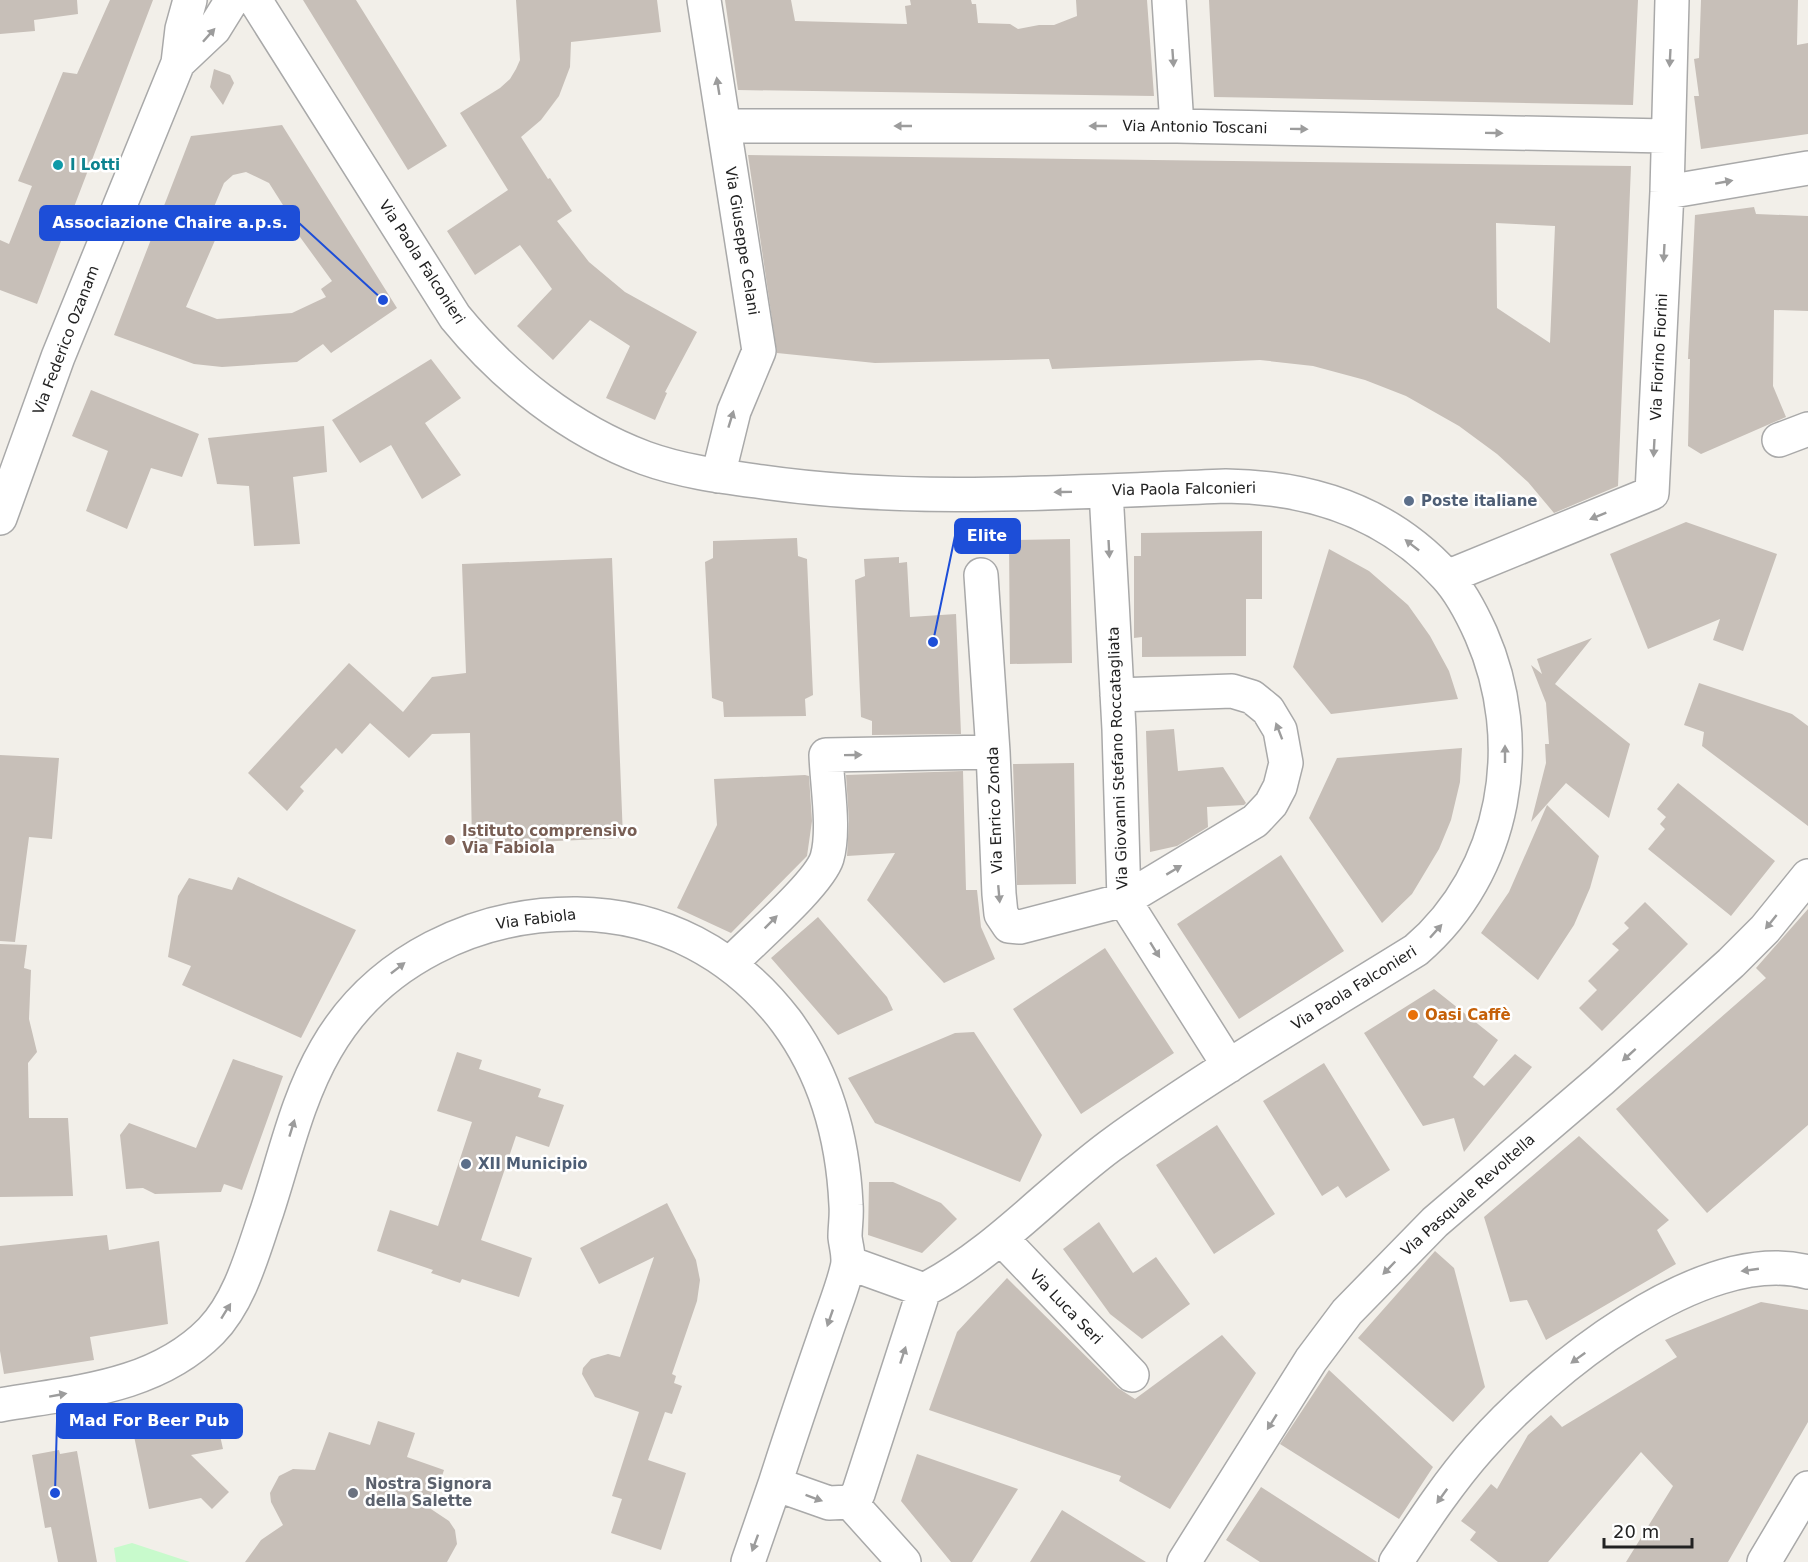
<svg xmlns="http://www.w3.org/2000/svg" width="1808" height="1562" font-family="'DejaVu Sans',sans-serif">
	<style>
		.park { fill: #c8facc }
		.building { fill: #c7bfb8; fill-rule: evenodd }
		.lines { fill: none; stroke-linecap: round; stroke-linejoin: round }
		.minor-casing { stroke: #a9a9a9; stroke-width: 36 }
		.minor { stroke: #fff; stroke-width: 33 }
		.oneway { fill: #9c9c9c }
		.culture-dot { fill: #0f9aa8; stroke: #fff; stroke-width: 2 }
		.service-dot { fill: #5c6f8a; stroke: #fff; stroke-width: 2 }
		.education-dot { fill: #8d6e63; stroke: #fff; stroke-width: 2 }
		.food-dot { fill: #e8710a; stroke: #fff; stroke-width: 2 }
		.worship-dot { fill: #6b7280; stroke: #fff; stroke-width: 2 }
		.labels { text-anchor: middle; dominant-baseline: central; stroke-width: 5; stroke-linejoin: round; paint-order: stroke }
		.street-label { font-size: 15px; fill: #222; stroke: #fff }
		.culture-label { font-size: 15px; font-weight: bold; fill: #0d838f; stroke: #fff; text-anchor: start }
		.service-label { font-size: 15px; font-weight: bold; fill: #4e5e75; stroke: #fff; text-anchor: start }
		.education-label { font-size: 15px; font-weight: bold; fill: #785e54; stroke: #fff; text-anchor: start }
		.food-label { font-size: 15px; font-weight: bold; fill: #c56008; stroke: #fff; text-anchor: start }
		.worship-label { font-size: 15px; font-weight: bold; fill: #5b616d; stroke: #fff; text-anchor: start }
		.leader { fill: none; stroke: #1d4ed8; stroke-width: 2 }
		.callout-dot { fill: #1d4ed8; stroke: #fff; stroke-width: 2 }
		.callout { fill: #1d4ed8; stroke: #1d4ed8; stroke-width: 2 }
		.callout-label { font-size: 16px; text-anchor: middle; font-weight: bold; fill: #fff }
	</style>
	<rect width="100%" height="100%" fill="#f2efe9"/>
	<path class="park" d="M132 1543 190 1562H116L114 1548Z"/>
	<path class="building" d="M0 0H77L78 14 34 20 35 31 0 34Z
		M110 0H153L37 304 0 290V240L9 244 32 186 18 181 63 72 77 74Z
		M303 0H356L447 146 408 170Z
		M516 0H657L661 32 571 42 570 67 559 96 541 120 521 137 548 179 550 178 572 211 557 221 589 262 625 292 697 332 665 392 667 393 655 420 606 398 630 346 590 320 553 360 517 326 552 289 520 245 475 275 447 231 508 190 460 113 500 88 510 79 516 69 520 60Z
		M725 0H791L795 21 907 24 905 6 911 5 910 0H971L972 4H976L978 23 1010 24 1018 29 1039 25H1054L1077 16 1076 0H1147L1154 96 738 90Z
		M1209 0H1638L1633 105 1214 97Z
		M1701 0H1798L1797 45 1808 43V134L1701 149 1694 96H1699L1694 59 1699 58Z
		M214 69 230 75 234 83 223 105 210 87Z
		M282 125 397 308 331 353 323 344 297 362 222 367 194 364 114 335 191 136ZM246 172 269 183 295 224 292 226 332 281 321 289 326 297 292 313 217 319 186 307 216 238 203 233 224 183 233 175Z
		M748 155 1631 166 1618 486 1554 513 1528 482 1497 454 1459 426 1406 396 1365 380 1313 366 1260 360 1052 369 1049 359 875 363 777 353ZM1496 223 1555 226 1550 343 1497 308Z
		M1754 207 1756 214 1808 216V311L1774 310 1773 386 1786 417 1701 454 1688 446 1690 359H1688L1695 215Z
		M431 359 461 398 425 423 461 475 422 499 391 445 360 463 332 420Z
		M91 390 199 434 182 477 151 468 127 529 86 511 108 451 72 436Z
		M324 426 327 472 293 477 300 544 254 546 249 486 217 484 208 438Z
		M1686 522 1777 554 1743 651 1713 640 1720 619 1648 649 1610 554Z
		M1262 531V599H1246V656L1142 657V637L1134 638V556H1141V533Z
		M797 538 798 556 807 559 813 695 805 699 806 716 724 717 723 702 712 698 705 562 713 558V541Z
		M1070 539 1072 663 1010 664 1009 540Z
		M1329 549 1369 571 1408 605 1430 636 1449 671 1458 699 1331 714 1293 667Z
		M899 557V563L907 562 910 617 956 614 961 734 872 735V721L861 717 855 580 865 576 864 559Z
		M612 558 623 838 472 845 470 733 432 734 409 758 370 723 342 754 336 748 300 787 304 791 287 811 248 773 349 663 403 712 432 677 466 673 462 564Z
		M1592 638 1555 684 1630 744 1609 818 1566 783 1531 822 1546 763 1545 744H1549L1546 703 1531 665 1542 674 1537 659Z
		M1699 683 1792 714 1808 726V826L1702 746 1704 732 1684 725Z
		M1174 729 1178 771 1223 767 1246 803 1244 805 1207 807 1208 827 1177 846 1150 852 1146 731Z
		M1462 748 1460 782 1451 820 1439 849 1412 894 1382 923 1309 818 1337 758Z
		M0 755 59 758 52 839 29 837 15 942 0 941Z
		M1074 763 1076 884 1017 885 1013 764Z
		M963 771 966 890H977L981 927 995 959 944 983 867 900 895 853 847 856 849 821 846 775Z
		M805 775 809 776 812 821 807 856 731 933 677 908 717 825 714 779Z
		M1678 783 1775 861 1731 916 1648 849 1665 829 1660 824 1666 817 1657 809Z
		M1547 805 1599 856 1590 888 1574 925 1538 980 1481 933 1509 892Z
		M1281 855 1344 951 1239 1019 1177 924Z
		M238 877 356 930 301 1038 182 985 191 966 168 957 178 896 189 878 232 890Z
		M1645 902 1688 944 1602 1031 1579 1008 1597 990 1588 981 1619 950 1612 944 1629 928 1624 923Z
		M1808 909V1125L1707 1213 1616 1109 1766 978 1756 968Z
		M818 917 887 997 893 1010 838 1035 771 958Z
		M0 944 27 945 24 968 31 970 29 1019 37 1052 28 1063 29 1118H68L73 1196 0 1197Z
		M1105 948 1174 1053 1081 1114 1013 1009Z
		M1434 989 1498 1040 1473 1077 1484 1086 1515 1054 1532 1067 1464 1152 1454 1118 1423 1126 1364 1033Z
		M974 1032 1042 1135 1020 1182 875 1123 848 1078 955 1033Z
		M457 1052 482 1060 479 1069 541 1089 538 1097 564 1105 549 1147 516 1136 481 1240 532 1258 519 1297 462 1279 460 1283 431 1273 433 1270 377 1251 390 1210 438 1226 472 1122 437 1111Z
		M233 1059 283 1076 242 1190 224 1184 221 1192 155 1194 143 1188 126 1189 120 1135 129 1123 196 1148Z
		M1324 1063 1390 1170 1346 1198 1338 1186 1322 1196 1263 1101Z
		M1217 1125 1275 1214 1214 1254 1156 1165Z
		M1579 1136 1669 1220 1657 1230 1676 1264 1546 1340 1527 1300 1510 1302 1484 1217Z
		M869 1182H893L941 1203 957 1219 922 1253 868 1235Z
		M667 1203 696 1260 700 1280 697 1301 672 1374 676 1376 674 1383 682 1386 672 1414 665 1412 648 1460 686 1473 661 1550 611 1533 622 1499 612 1496 639 1412 595 1397 582 1374 583 1368 591 1359 608 1354 620 1357 654 1257 599 1284 580 1248Z
		M1099 1222 1133 1273 1156 1257 1190 1304 1142 1339 1110 1314 1063 1249Z
		M107 1235 109 1250 159 1241 168 1324 90 1337 94 1360 4 1374 0 1351V1246Z
		M1435 1251 1454 1268 1485 1387 1453 1422 1358 1338Z
		M1007 1278 1118 1388 1135 1399 1222 1335 1256 1373 1170 1509 1119 1481 1121 1476 929 1410 957 1332Z
		M1761 1302 1808 1310V1422L1728 1562H1626L1673 1486 1641 1452 1548 1562H1498L1470 1540 1476 1532 1461 1521 1491 1484 1497 1489 1528 1435 1551 1415 1562 1427 1677 1357 1665 1340Z
		M1329 1370 1433 1467 1399 1519 1280 1444Z
		M215 1413 223 1449 191 1455 229 1492 212 1509 201 1498 149 1509 134 1436 177 1427 176 1421Z
		M378 1421 415 1433 407 1457 444 1470 431 1509 449 1521 455 1530 457 1544 447 1562H245L261 1540 283 1525 271 1502 270 1493 279 1476 293 1469 315 1470 329 1432 370 1445Z
		M59 1450 60 1454 77 1451 97 1562H58L51 1527 45 1528 32 1455Z
		M917 1454 1018 1489 972 1562H951L901 1501Z
		M1261 1487 1377 1562H1260L1226 1540Z
		M1062 1510 1146 1562H1030Z"/>
	<g class="lines">
		<g class="minor-casing">
			<path id="minor" d="M255 0 455 317C505 378 570 430 645 458 681 471 718 476 756 481 910 504 1070 492 1226 486 1310 487 1388 512 1446 576 1461 592 1472 614 1481 634 1528 741 1507 872 1416 950 1313 1014 1208 1075 1110 1146 1047 1193 994 1254 924 1290
				M704 0 759 351 734 411 718 476
				M1169 0 1177 126
				M178 63 214 29 232 0
				M724 126H1177L1666 136
				M1667 192 1808 168
				M1779 440 1808 429
				M1106 491 1119 729 1124 900 1229 1066
				M0 518 58 357 178 63 182 29 190 0
				M981 575 993 752 999 894 1001 914 1009 926 1020 927 1124 900 1255 821 1271 804 1280 787 1286 763 1280 730 1268 710 1252 697 1232 691 1117 695
				M1447 577 1652 493 1667 192 1672 0
				M730 964C752 941 819 884 827 858 835 830 827 785 826 755L993 752
				M1001 1238 1132 1375
				M0 1405C74 1392 155 1388 211 1331 241 1300 253 1251 267 1211 285 1156 297 1099 326 1049 377 960 477 913 577 914 662 915 735 954 786 1021 826 1075 843 1139 846 1205 847 1216 845 1226 845 1237 846 1247 850 1257 847 1268 842 1290 832 1313 825 1335 808 1384 791 1434 775 1484L829 1503 850 1502 858 1494 924 1290 849 1263
				M850 1502 904 1562
				M748 1562 775 1484
				M1184 1562 1311 1360 1347 1312 1435 1222 1601 1080 1731 963 1765 929 1808 876
				M1396 1562C1422 1523 1448 1483 1479 1448 1545 1373 1701 1244 1808 1272
				M1764 1562 1808 1488"/>
		</g>
		<use href="#minor" class="minor"/>
	</g>
	<defs><path id="oneway-solid" d="M-6-.8H1V-3.2L6.5 0L1 3.2V.8H-6Z" transform="scale(1.5)"/></defs>
	<g class="oneway">
		<use href="#oneway-solid" transform="translate(209 35) rotate(-48)"/>
		<use href="#oneway-solid" transform="translate(1173 58) rotate(86)"/>
		<use href="#oneway-solid" transform="translate(1670 58) rotate(93)"/>
		<use href="#oneway-solid" transform="translate(718 86) rotate(-99)"/>
		<use href="#oneway-solid" transform="translate(903 126) rotate(-180)"/>
		<use href="#oneway-solid" transform="translate(1098 126) rotate(-180)"/>
		<use href="#oneway-solid" transform="translate(1299 129) rotate(1)"/>
		<use href="#oneway-solid" transform="translate(1494 133) rotate(1)"/>
		<use href="#oneway-solid" transform="translate(1724 182) rotate(-10)"/>
		<use href="#oneway-solid" transform="translate(1664 253) rotate(93)"/>
		<use href="#oneway-solid" transform="translate(731 419) rotate(-73)"/>
		<use href="#oneway-solid" transform="translate(1654 448) rotate(93)"/>
		<use href="#oneway-solid" transform="translate(1063 492) rotate(179)"/>
		<use href="#oneway-solid" transform="translate(1598 516) rotate(158)"/>
		<use href="#oneway-solid" transform="translate(1412 545) rotate(-142)"/>
		<use href="#oneway-solid" transform="translate(1109 549) rotate(87)"/>
		<use href="#oneway-solid" transform="translate(1279 731) rotate(-111)"/>
		<use href="#oneway-solid" transform="translate(1505 754) rotate(-90)"/>
		<use href="#oneway-solid" transform="translate(853 755) rotate(-1)"/>
		<use href="#oneway-solid" transform="translate(1174 870) rotate(-31)"/>
		<use href="#oneway-solid" transform="translate(999 894) rotate(85)"/>
		<use href="#oneway-solid" transform="translate(771 922) rotate(-45)"/>
		<use href="#oneway-solid" transform="translate(1771 922) rotate(129)"/>
		<use href="#oneway-solid" transform="translate(1436 931) rotate(-48)"/>
		<use href="#oneway-solid" transform="translate(1155 950) rotate(58)"/>
		<use href="#oneway-solid" transform="translate(398 968) rotate(-38)"/>
		<use href="#oneway-solid" transform="translate(1629 1055) rotate(138)"/>
		<use href="#oneway-solid" transform="translate(292 1128) rotate(-73)"/>
		<use href="#oneway-solid" transform="translate(1389 1268) rotate(134)"/>
		<use href="#oneway-solid" transform="translate(1750 1270) rotate(172)"/>
		<use href="#oneway-solid" transform="translate(226 1311) rotate(-58)"/>
		<use href="#oneway-solid" transform="translate(830 1318) rotate(109)"/>
		<use href="#oneway-solid" transform="translate(903 1355) rotate(-72)"/>
		<use href="#oneway-solid" transform="translate(1578 1358) rotate(144)"/>
		<use href="#oneway-solid" transform="translate(58 1395) rotate(-10)"/>
		<use href="#oneway-solid" transform="translate(1272 1422) rotate(122)"/>
		<use href="#oneway-solid" transform="translate(1442 1496) rotate(126)"/>
		<use href="#oneway-solid" transform="translate(814 1498) rotate(20)"/>
		<use href="#oneway-solid" transform="translate(755 1543) rotate(110)"/>
	</g>
	<circle class="culture-dot" cx="58" cy="165" r="6"/>
	<g class="service-dot">
		<circle cx="1409" cy="501" r="6"/>
		<circle cx="466" cy="1164" r="6"/>
	</g>
	<circle class="education-dot" cx="450" cy="840" r="6"/>
	<circle class="food-dot" cx="1413" cy="1015" r="6"/>
	<circle class="worship-dot" cx="353" cy="1493" r="6"/>
	<g class="labels">
		<g class="street-label">
			<text transform="translate(1195 127) rotate(1)">Via Antonio Toscani</text>
			<text transform="translate(742 241) rotate(81)">Via Giuseppe Celani</text>
			<text transform="translate(422 262) rotate(57)">Via Paola Falconieri</text>
			<text transform="translate(66 340) rotate(-69)">Via Federico Ozanam</text>
			<text transform="translate(1659 357) rotate(-87)">Via Fiorino Fiorini</text>
			<text transform="translate(1184 489) rotate(-1)">Via Paola Falconieri</text>
			<text transform="translate(1118 758) rotate(-92)">Via Giovanni Stefano Roccatagliata</text>
			<text transform="translate(995 810) rotate(-92)">Via Enrico Zonda</text>
			<text transform="translate(536 919) rotate(-7)">Via Fabiola</text>
			<text transform="translate(1354 988) rotate(-32)">Via Paola Falconieri</text>
			<text transform="translate(1468 1195) rotate(-42)">Via Pasquale Revoltella</text>
			<text transform="translate(1066 1307) rotate(46)">Via Luca Seri</text>
		</g>
		<g class="culture-label">
			<text x="70" y="165">I Lotti</text>
		</g>
		<g class="service-label">
			<text x="1421" y="501">Poste italiane</text>
			<text x="478" y="1164">XII Municipio</text>
		</g>
		<g class="education-label">
			<text x="462" y="831">Istituto comprensivo<tspan x="462" dy="17">Via Fabiola</tspan></text>
		</g>
		<g class="food-label">
			<text x="1425" y="1015">Oasi Caffè</text>
		</g>
		<g class="worship-label">
			<text x="365" y="1484">Nostra Signora<tspan x="365" dy="17">della Salette</tspan></text>
		</g>
	</g>
	<path class="leader" d="M383 300L299 223M933 642L955 536M55 1493L57 1421"/>
	<g class="callout-dot">
		<circle cx="383" cy="300" r="6"/>
		<circle cx="933" cy="642" r="6"/>
		<circle cx="55" cy="1493" r="6"/>
	</g>
	<g class="callout">
		<rect x="40" y="206" width="259" height="34" rx="6"/>
		<rect x="955" y="519" width="65" height="34" rx="6"/>
		<rect x="57" y="1404" width="185" height="34" rx="6"/>
	</g>
	<g class="callout-label">
		<text x="170" y="228">Associazione Chaire a.p.s.</text>
		<text x="987" y="541">Elite</text>
		<text x="149" y="1426">Mad For Beer Pub</text>
	</g>
	<path d="M1604 1538v9h88v-9" fill="none" stroke="#222222" stroke-width="3"/>
	<text x="1613" y="1538" font-size="18" fill="#222222" stroke="#ffffff" stroke-width="4.5" paint-order="stroke">20 m</text>
</svg>
